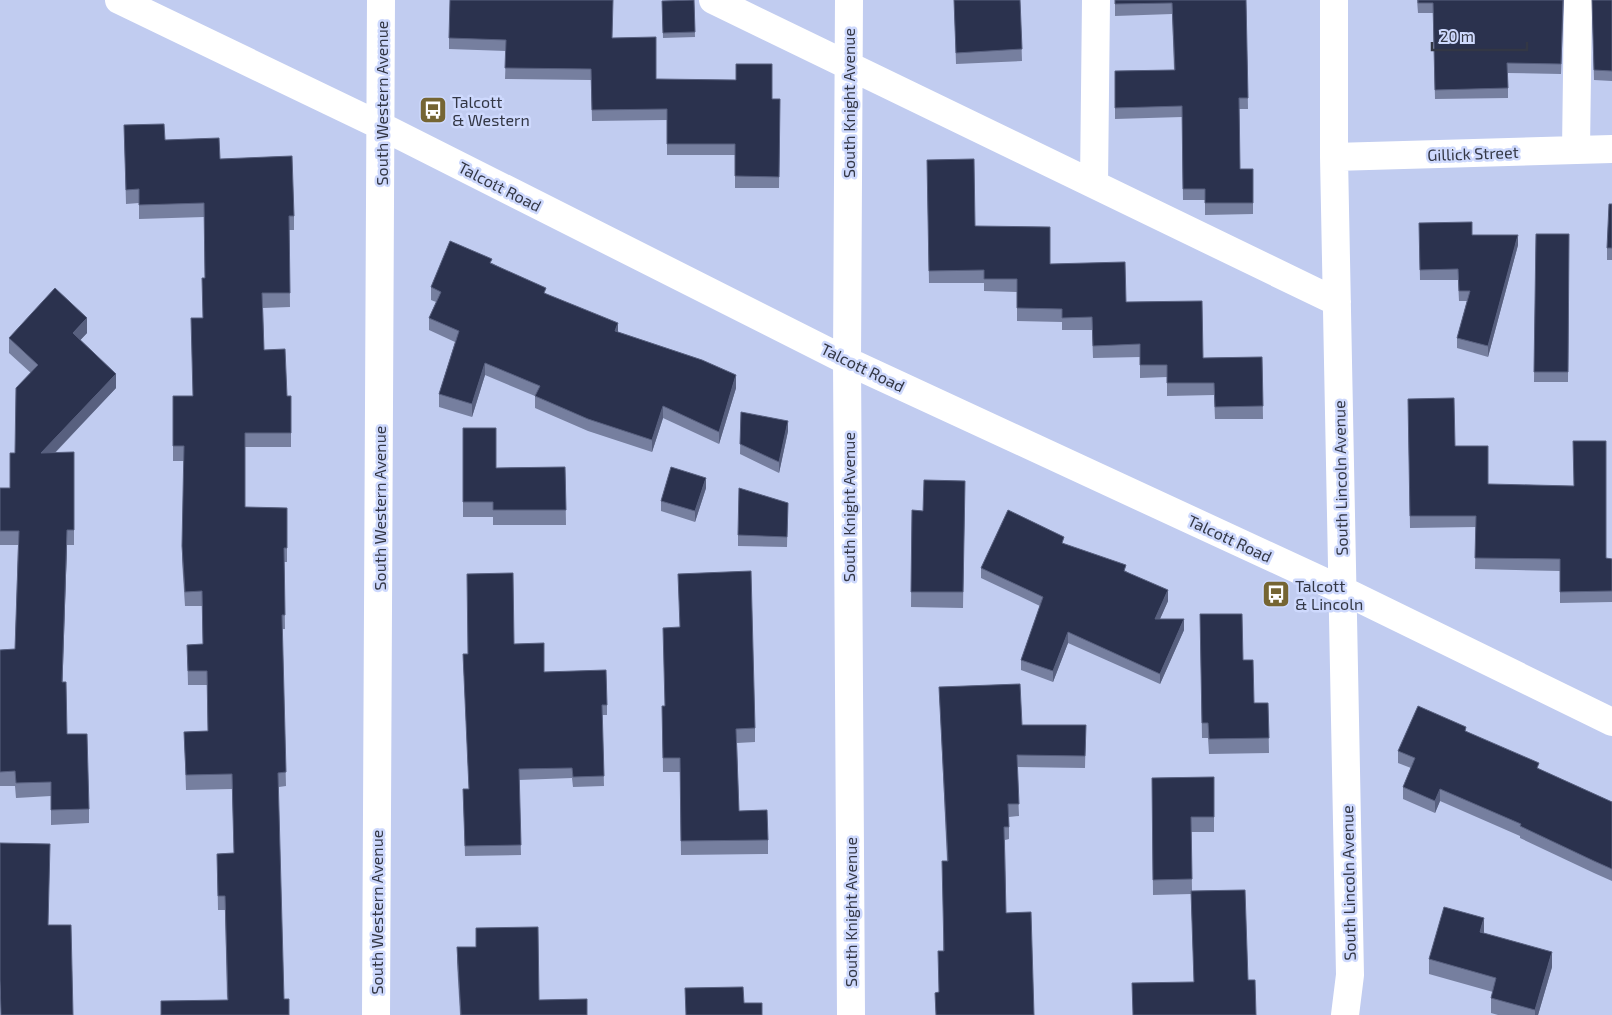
<svg xmlns="http://www.w3.org/2000/svg" width="1612" height="1015" font-family="'Exo 2',sans-serif">
	<style>
		.lines { fill: none; stroke-linecap: round; stroke-linejoin: round }
		.minor { stroke: #fff; stroke-width: 28 }
		.wall { fill: #767f9f }
		.shaded-wall { fill: #58607f }
		.building { fill: #2b324e; stroke: #58607f }
		.labels { text-anchor: middle; dominant-baseline: central; stroke-width: 5; stroke-linejoin: round; paint-order: stroke }
		.poi-label { font-size: 16px; fill: #333745; stroke: #ced9fd; text-anchor: start }
		.street-label { font-size: 16px; fill: #333745; stroke: #ced9fd }
	</style>
	<rect width="100%" height="100%" fill="#c1ccf0"/>
	<g class="lines">
		<path class="minor" d="M119 0 381 126 847 361 1342 590 1612 722
			M713 0 1337 302
			M849 0 847 361 851 1015
			M1334 0V157L1350 975 1345 1015
			M1576 150 1578 0
			M1334 157 1612 149
			M1094 184 1096 0
			M376 1015 381 0"/>
	</g>
	<path class="wall" d="M694 0 695 37 663 38 662 1Z
		M954 0H1020L1022 61 956 64Z
		M1115 0H1246L1248 109H1239L1240 169H1253V214L1205 215V200H1183L1182 117 1115 119V71L1174 70 1172 14 1115 16Z
		M1417 0H1564L1561 74 1508 73V98L1435 99 1433 13H1418Z
		M1592 0H1612V81L1594 80Z
		M449 38H613L656 79 772 99H780L779 188H735V155H667V120L592 121 591 80 505 79 506 51 449 49Z
		M124 125 220 159 294 216V230H289L290 307 263 308 264 350 287 396H291V447H245V507L287 508V562H284L285 629H282L286 786 279 787 227 1000 225 910H218L217 854 234 853 232 789 186 790 184 732 208 731 207 685H188L187 645 203 644 202 606H185L182 561 184 461H173V396H193L203 318 205 278 204 217 139 219V203L126 204Z
		M927 160 975 226 1126 302 1203 358 1262 357 1263 419H1215L1214 395 1167 396V377L1140 378V357L1093 358 1092 330H1062V322L1017 321V292L984 291V283H929Z
		M1612 204V260H1607V248Z
		M1419 223 1518 245 1488 357 1457 348V338L1467 301H1459L1458 280H1420Z
		M1536 234H1569L1568 382H1534Z
		M492 263 546 294 618 332 736 388 719 444 663 418 652 452 588 431 535 408V396L485 375 472 417 439 407V394L455 342 429 330V318L436 302 431 300V287Z
		M87 333 80 340 116 388 55 453 74 452V545H67L62 682 67 734 89 809V823L51 825V796L16 798 15 786H0V650L15 649 18 545H0V488H10L15 453 31 373 9 353V338Z
		M1408 399 1455 446 1488 484 1606 558 1612 559V602L1560 603V571L1475 569 1476 527 1410 528Z
		M741 412 788 431 779 473 740 454Z
		M463 428 496 468 565 467 566 525H493V517H463Z
		M965 481 963 608 911 607 912 510 923 511Z
		M706 488 695 522 661 511V501Z
		M788 503 787 547 738 546V535Z
		M1064 544 1126 571 1168 601 1160 619 1184 630 1160 684 1068 643 1053 682 1021 670V660L1040 606 981 578V568Z
		M1200 614 1243 660 1254 703H1268L1269 753 1209 754 1208 738H1202Z
		M514 644 544 672 607 705V715H602L604 786 573 787 572 778 519 780 521 855 465 856 463 789H469L463 654H468Z
		M939 687 1022 725H1086L1085 768 1017 767 1019 816 1009 817V839L1005 840 1006 913 1034 1015H936L935 993 939 992 943 951 947 861Z
		M662 706 755 728V742L737 743 739 811 768 840V854L681 855 680 772H663Z
		M1466 731 1539 769 1612 802V881L1594 873 1520 838V836L1440 801 1435 813 1403 799V787L1411 768 1398 763V751Z
		M1214 777V832H1191L1192 891 1245 890 1194 982 1191 894 1153 895 1152 778Z
		M1484 933 1552 967 1538 1015H1498L1491 1013V998L1493 992 1429 974V959Z
		M457 947 539 1000 587 1015H460L457 963Z"/>
	<path class="shaded-wall" d="M1518 235V245L1488 357V346Z
		M87 318V333L73 348V333Z
		M618 323V336L615 331Z
		M485 363V375L472 417V404Z
		M116 374V388L41 467V453Z
		M736 375V388L719 444V432Z
		M663 406V418L652 452V440Z
		M788 421V431L779 473V462Z
		M706 478V488L695 522V511Z
		M67 530V545L62 696V682Z
		M1168 590V601L1155 630V619Z
		M1184 619V630L1160 684V674Z
		M1068 632V643L1053 682V671Z
		M1440 789V801L1435 813V801Z
		M1484 918V933L1480 932Z
		M1552 952V967L1538 1015H1535V1010Z"/>
	<path class="building" d="M450 0H613L612 38 656 37V79L736 80V64H772V99H780L779 177 735 176V144H667V109L592 110 591 69 505 68 506 40 449 38Z
		M694 0 695 32 663 33 662 1Z
		M954 0H1020L1022 49 956 53Z
		M1115 0H1246L1248 98H1239L1240 169H1253V203H1205V189H1183L1182 106 1115 108V71L1175 70 1172 3 1115 4Z
		M1418 0H1563L1561 64 1507 63 1508 88 1435 90 1433 3H1418Z
		M1592 0H1612V71L1594 70Z
		M164 124 165 140 219 138 220 159 292 156 294 216H289L290 293H262L264 350 285 349 287 396H291V433H245V507L287 508V548H284L285 615H282L286 772 278 773 284 999H289V1015H161V1001L228 1000 225 896H218L217 854 234 853 232 774 186 775 184 732 208 731 207 671H188L187 645 203 644 202 591 185 592 182 546 184 446H173V396H193L191 318H203L202 278H205L204 203 139 205V189L126 190 124 125Z
		M974 159 975 226 1050 227V264L1125 262 1126 302 1202 301 1203 358 1262 357 1263 406 1215 407 1214 383H1167V365H1140V344L1093 346 1092 317 1062 318V309L1017 308V279H984V270L929 271 927 160Z
		M1609 204H1612V248H1607Z
		M1472 222V235H1518L1488 346 1457 338 1470 291H1459L1458 269 1420 270 1419 223Z
		M1536 234H1569L1568 372H1534Z
		M450 241 492 259 490 263 546 288 544 293 618 323 615 331 702 360 736 375 719 432 663 406 652 440 588 419 535 396 540 386 485 363 472 404 439 394 459 331 429 318 441 292 431 287Z
		M55 288 87 318 73 333 116 374 41 453 74 452V530H67L62 682H66L67 734H87L89 809 51 810V782L16 783 15 771 0 772V650L15 649 19 531H0V488H10V453H15L16 388 38 365 9 338Z
		M1454 398 1455 446H1488V484L1574 486 1573 441H1606V558L1612 559V591L1560 592V559L1475 558 1476 516H1410L1408 399Z
		M741 412 788 421 779 462 740 444Z
		M463 428H496V468L565 467 566 510H493V502H463Z
		M671 467 706 478 695 511 661 501Z
		M924 480 965 481 963 592H911L912 510 923 511Z
		M739 488 788 503 787 537 738 535Z
		M1008 510 1064 537 1062 543 1126 565 1124 571 1168 590 1155 619H1184L1160 674 1068 632 1053 671 1021 660 1043 597 981 568Z
		M751 571 755 728 736 729 739 811 767 810 768 840 681 841 680 758H663L662 706H665L663 628 680 627 678 574Z
		M513 573 514 644 544 643V672L606 670 607 705H602L604 776 573 777 572 768 519 769 521 845 465 846 463 789H469L463 654H468L467 574Z
		M1200 614H1242L1243 660H1253L1254 703H1268L1269 738 1209 739 1208 723H1202Z
		M1020 684 1022 725H1086L1085 756 1017 755 1019 804H1008L1009 827H1004L1006 913 1031 912 1034 1015H936L935 993 939 992 938 951H944L942 861H948L939 687Z
		M1418 706 1466 727 1465 731 1539 763 1537 768 1612 802V869L1594 861 1520 826 1521 824 1440 789 1435 801 1403 787 1415 758 1398 751Z
		M1214 777V817H1191L1192 879 1153 880 1152 778Z
		M0 843 50 844 48 925H71L73 1015H1L0 980Z
		M1245 890 1248 980H1255L1256 1015H1133L1132 983 1194 982 1191 891Z
		M1444 907 1484 918 1480 932 1552 952 1535 1010 1491 998 1496 978 1429 959Z
		M538 927 539 1000 587 999V1015H461L457 947H476V928Z
		M743 987 744 1003H762V1015H686L685 988Z"/>
	<defs>
		<g id="bus-square" transform="scale(1.4375)"><rect x="-9" y="-9" width="18" height="18" rx="4" fill="#756533" stroke="#ced9fd"/><path d="M-5-6H5V4H4V6H2V4H-2V6H-4V4H-5ZM-3.5-4V0h7V-4ZM-3.5 1.2v1.5H-2V1.2ZM2 1.2v1.5H3.5V1.2Z" fill="#fff"/></g>
	</defs>
	<g fill-rule="evenodd">
		<use href="#bus-square" x="433" y="110"/>
		<use href="#bus-square" x="1276" y="594"/>
	</g>
	<g class="labels">
		<g class="poi-label">
			<text x="452" y="101">Talcott<tspan x="452" dy="18">&amp; Western</tspan></text>
			<text x="1295" y="585">Talcott<tspan x="1295" dy="18">&amp; Lincoln</tspan></text>
		</g>
		<g class="street-label">
			<text transform="translate(381 103) rotate(-90)">South Western Avenue</text>
			<text transform="translate(848 103) rotate(-90)">South Knight Avenue</text>
			<text transform="translate(1473 153) rotate(-2)">Gillick Street</text>
			<text transform="translate(500 186) rotate(27)">Talcott Road</text>
			<text transform="translate(863 367) rotate(26)">Talcott Road</text>
			<text transform="translate(1340 478) rotate(-91)">South Lincoln Avenue</text>
			<text transform="translate(848 507) rotate(-90)">South Knight Avenue</text>
			<text transform="translate(379 508) rotate(-90)">South Western Avenue</text>
			<text transform="translate(1230 538) rotate(25)">Talcott Road</text>
			<text transform="translate(1348 883) rotate(-91)">South Lincoln Avenue</text>
			<text transform="translate(376 912) rotate(-90)">South Western Avenue</text>
			<text transform="translate(850 912) rotate(-90)">South Knight Avenue</text>
		</g>
	</g>
	<path d="M1432 42v8h95v-8" fill="none" stroke="#333745" stroke-width="2.5"/>
	<text x="1440" y="42" font-size="15" fill="#333745" stroke="#ced9fd" stroke-width="4" paint-order="stroke">20 m</text>
</svg>
